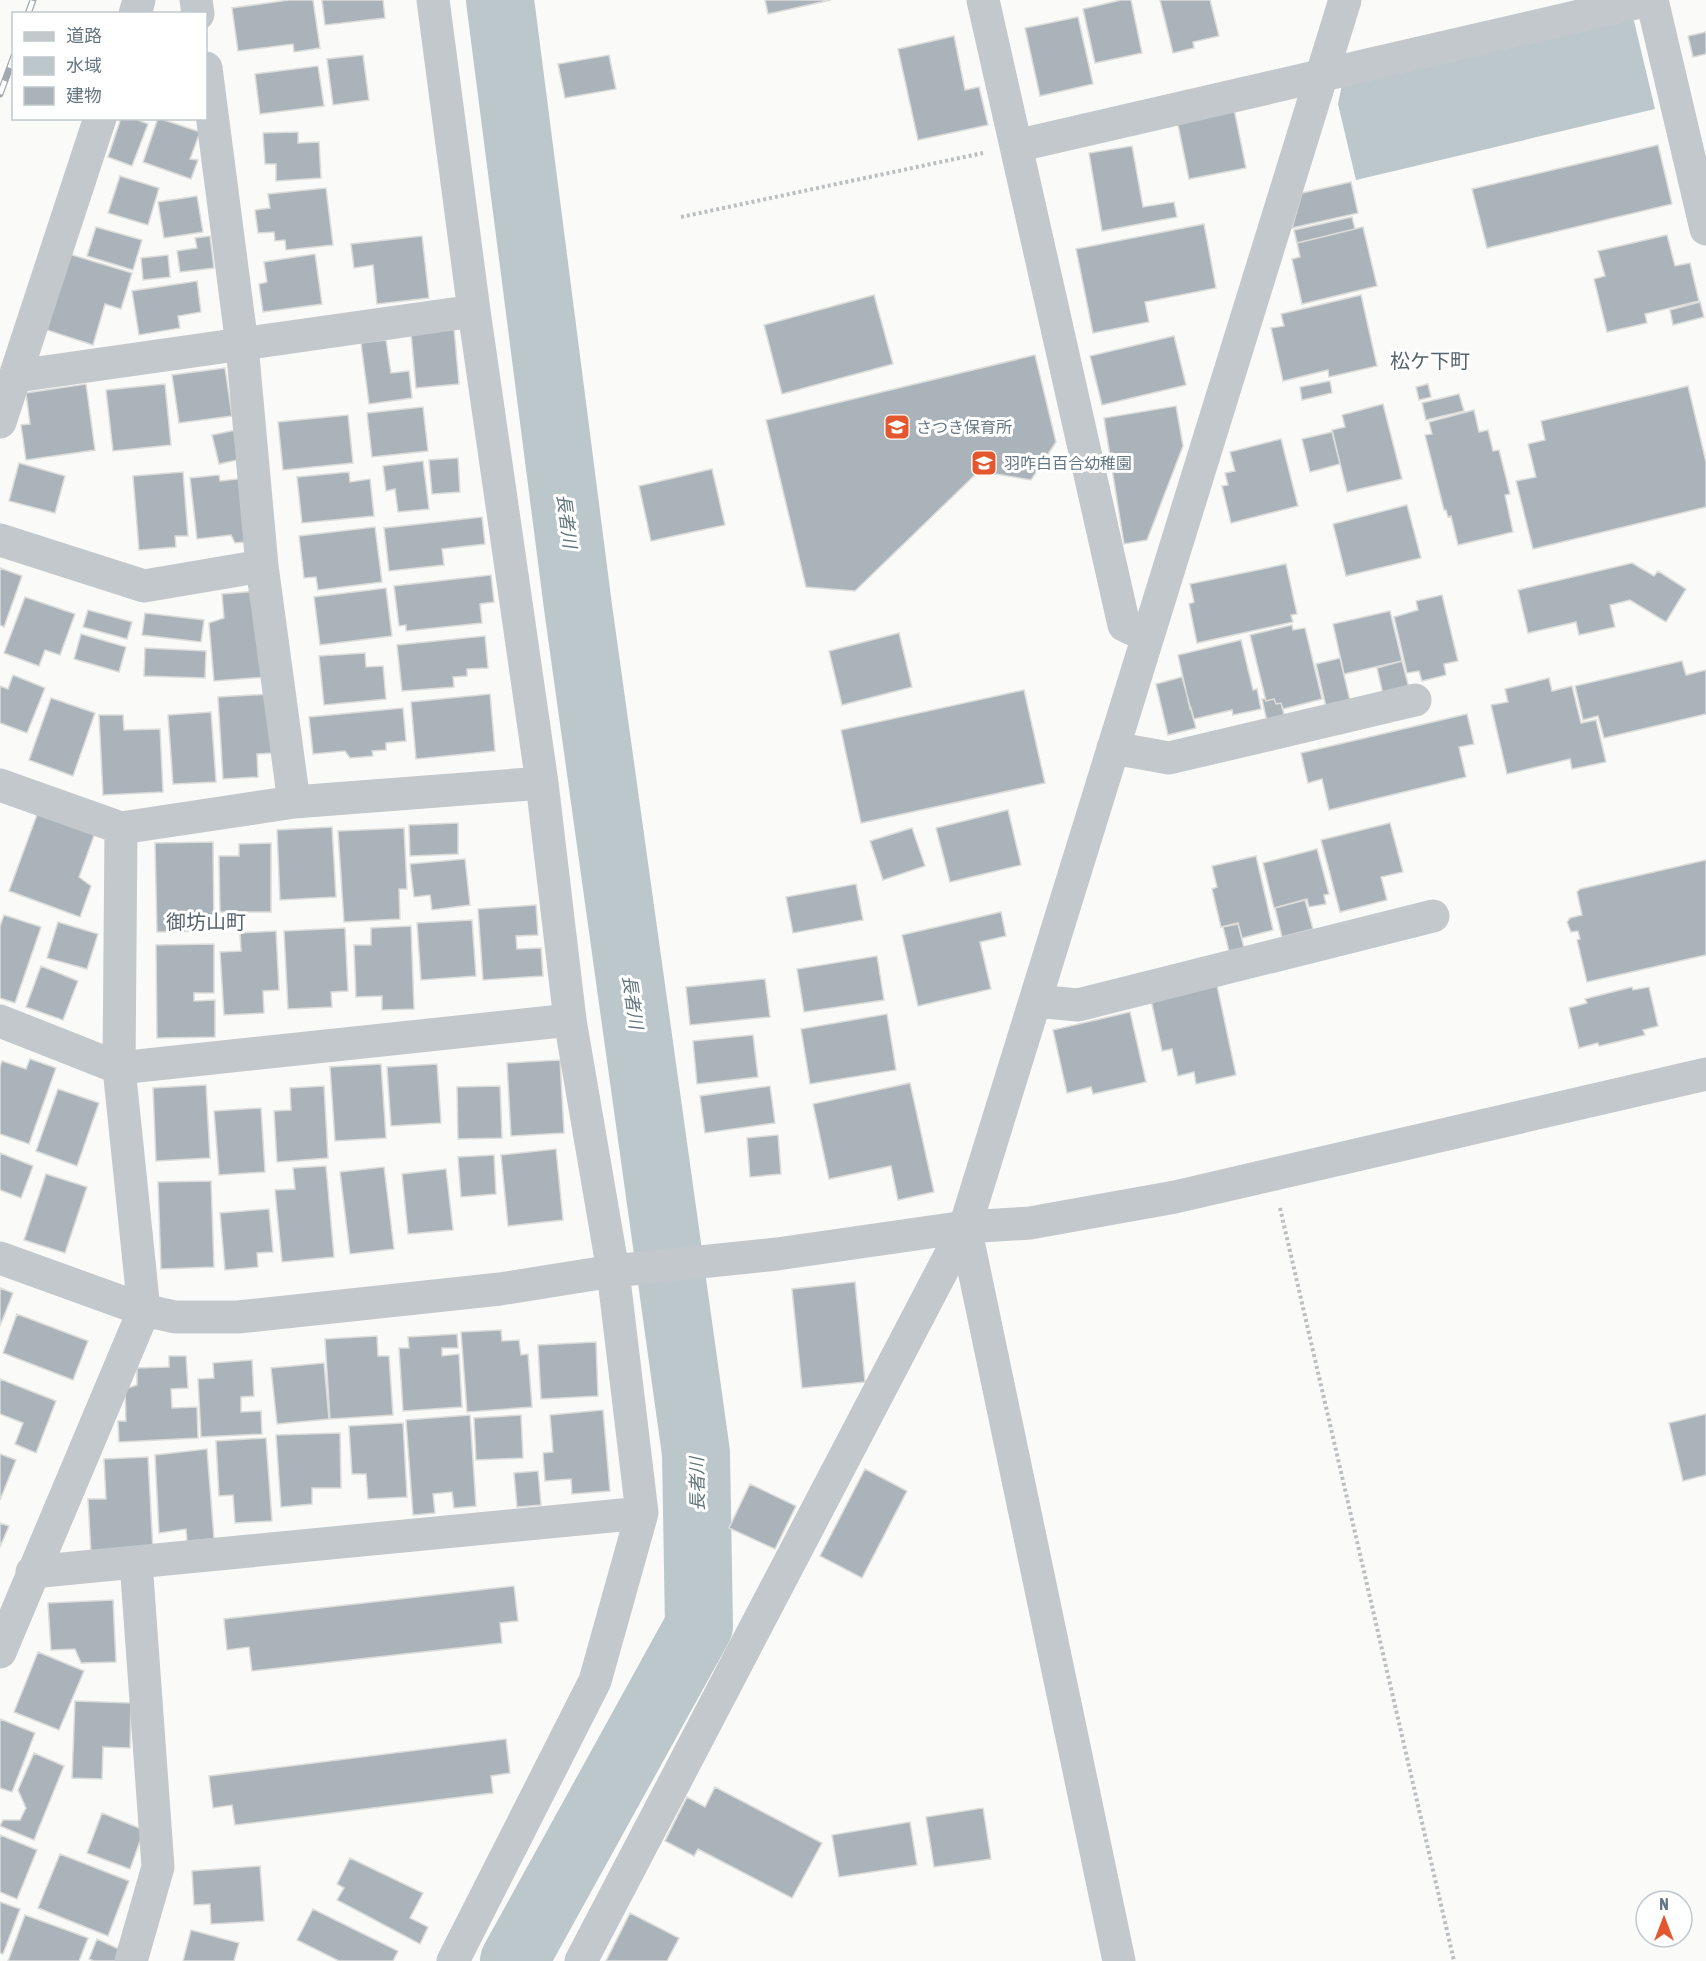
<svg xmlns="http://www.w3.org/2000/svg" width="1706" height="1961" font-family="'Asap Condensed','Noto Sans JP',sans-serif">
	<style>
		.water { fill: #bbc7cb }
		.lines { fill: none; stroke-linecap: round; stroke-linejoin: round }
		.river { stroke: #bbc7cb; stroke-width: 68 }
		.building { fill: #aab3b9; stroke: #dcdcda; stroke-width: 1.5 }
		.path { stroke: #bbbfc2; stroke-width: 4; stroke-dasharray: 3 3; stroke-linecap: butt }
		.minor { stroke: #c3c8cc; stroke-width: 33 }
		.rail-casing { stroke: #a2aab0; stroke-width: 7 }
		.rail { stroke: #fff; stroke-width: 4.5; stroke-dasharray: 14; stroke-linecap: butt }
		.labels { text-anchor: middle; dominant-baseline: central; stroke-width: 6; stroke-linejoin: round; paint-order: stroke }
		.poi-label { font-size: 16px; fill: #657683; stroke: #fff; text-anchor: start }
		.water-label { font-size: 18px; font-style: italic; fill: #60757c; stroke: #fff }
		.quarter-label { font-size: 20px; fill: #57646e; stroke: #fff }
	</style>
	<rect width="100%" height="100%" fill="#fafaf8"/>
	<path class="water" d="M1633 17 1655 109 1356 180 1338 104 1344 75Z"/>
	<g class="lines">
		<path class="river" d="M500 0 578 607 696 1453 699 1626 514 1961"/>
	</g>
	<path class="building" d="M289 0H313L320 48 294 52 293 44 238 51 232 8Z
		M322 0H383L385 18 325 25Z
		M765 0H831L768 14Z
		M1121 0H1131L1142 53 1095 63 1083 9Z
		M1160 0H1210L1219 36 1193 42 1194 48 1173 53Z
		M1078 17 1093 84 1040 96 1025 28Z
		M1706 32V54L1693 57 1688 36Z
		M954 36 965 90 979 87 988 125 918 140 898 49Z
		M363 55 369 100 333 105 327 59Z
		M609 55 616 89 565 98 558 64Z
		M318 66 324 106 260 114 255 74Z
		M1234 109 1246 168 1189 179 1177 120Z
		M121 118H133L148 124 132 166 108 157Z
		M158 118 200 132 190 159 198 160 191 179 143 162Z
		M298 132V143L319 142 321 178 276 181V164H265L263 133Z
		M1658 145 1672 204 1487 248 1472 189Z
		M1132 146 1143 207 1174 202 1177 217 1102 231 1089 153Z
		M120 176 159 188 148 225 108 213Z
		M1351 182 1358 213 1292 228 1302 193Z
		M326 188 333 245 286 250 285 240 275 241 274 232 258 233 255 210 270 208 268 194Z
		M197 196 203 232 164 238 158 202Z
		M1352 217 1355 229 1297 243 1294 230Z
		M1204 224 1216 288 1145 302 1149 322 1093 333 1076 249Z
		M96 227 142 240 133 270 87 256Z
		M1363 227 1377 286 1302 304 1292 259 1300 257 1297 243Z
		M1667 235 1675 266 1690 263 1699 301 1645 314 1647 323 1607 332 1594 279 1605 276 1598 251Z
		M210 236 214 268 180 272 177 251 197 248 195 238Z
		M422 236 429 298 377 304 373 265 354 268 351 244Z
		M69 254 132 273 121 309 105 304 93 345 47 330Z
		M315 254 322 304 263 312 259 284 267 282 264 262Z
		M168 255 170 277 143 280 141 258Z
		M197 281 201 312 178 316 180 328 139 335 132 291Z
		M874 295 893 364 782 394 764 325Z
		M1361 295 1377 366 1329 377 1328 370 1283 381 1271 328 1284 326 1281 314Z
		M1700 302 1704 317 1673 325 1670 310Z
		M454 328 459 384 416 388 411 333Z
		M1174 336 1186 385 1102 405 1090 356Z
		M386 340 391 373 409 371 412 398 369 404 361 343Z
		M1035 355 1056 442 1031 480 979 471 855 591 806 587 766 420Z
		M225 368 232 416 179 423 172 375Z
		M1330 381 1332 393 1302 400 1300 387Z
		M86 384 95 450 26 460 21 425 30 424 26 393Z
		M165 384 171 445 113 451 106 390Z
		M1428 384 1431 397 1419 400 1416 387Z
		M1688 386 1706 462V507L1533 549 1516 481 1536 477 1528 444 1545 440 1541 421Z
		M1459 394 1464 411 1426 420 1422 403Z
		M1383 404 1402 479 1347 492 1332 430 1345 427 1342 415Z
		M1176 406 1183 446 1147 540 1124 544 1104 418Z
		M423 407 428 451 372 457 367 413Z
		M1474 410 1479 432 1488 430 1493 451 1499 450 1510 494 1505 495 1513 532 1458 545 1451 516 1448 517 1446 510H1444L1425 435 1432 434 1429 422Z
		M348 415 353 463 283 470 278 422Z
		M236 430 242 459 219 464 212 435Z
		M1332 432 1340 464 1310 472 1302 439Z
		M1281 439 1298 506 1231 523 1222 486 1228 485 1225 473 1235 471 1230 452Z
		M458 458 460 492 432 494 429 460Z
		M423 461 429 509 398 512 395 489 386 491 383 466Z
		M19 463 65 476 55 513 9 501Z
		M712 469 725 525 651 541 639 486Z
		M183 472 188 536H175L176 547 139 550 133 476Z
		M349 472 350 482 370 479 374 516 302 523 297 477Z
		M219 475 220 481 246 478 253 541 235 543 231 535 197 539 190 478Z
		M1407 505 1421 558 1346 576 1333 524Z
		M482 517 485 544 442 549 444 565 389 571 384 528Z
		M375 527 382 582 318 590 316 577 304 578 299 536Z
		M1632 563 1654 576 1658 571 1686 589 1666 622 1630 600 1610 605 1615 627 1579 635 1576 622 1528 633 1518 590Z
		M1286 564 1297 614 1291 615 1293 622 1197 643 1189 604 1194 602 1190 584Z
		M0 568 22 576 4 627 0 625Z
		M491 575 494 602 480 604 482 623 406 631V625L399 626 394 586Z
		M386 588 392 636 320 645 314 597Z
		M259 591 266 677 214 681 209 623 224 618 222 594Z
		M1442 595 1458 661 1444 664 1446 675 1422 681 1419 671 1407 673 1394 617 1418 610 1416 601Z
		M25 597 75 614 60 655 45 650 39 666 4 653Z
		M88 610 132 622 127 639 83 627Z
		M1390 611 1402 661 1344 674 1333 624Z
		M145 613 204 620 201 642 142 635Z
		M1292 625 1293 630 1305 628 1322 699 1283 709 1281 703 1276 704 1274 699 1266 701 1250 635Z
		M899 633 912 687 842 705 829 651Z
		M81 634 126 647 119 672 74 659Z
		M485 636 488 668 467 669V676L453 677 454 687 402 691 397 645Z
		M1241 640 1253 690 1257 689 1261 709 1233 715 1232 710 1194 719 1191 708 1190 709 1178 655Z
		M145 648 206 651 205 678 144 676Z
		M365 653 366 667 383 666 386 699 324 705 319 656Z
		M1340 658 1351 705 1327 711 1316 664Z
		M1402 661 1409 688 1383 694 1377 668Z
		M1682 661 1686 675 1706 670V714L1604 738 1598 716 1583 720 1575 686Z
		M13 675 45 688 27 733 0 723V686L8 689Z
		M1182 677 1196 728 1168 735 1156 684Z
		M1549 678 1552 691 1572 686 1581 723 1596 720 1606 762 1572 769 1570 759 1507 774 1491 705 1508 702 1505 689Z
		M1024 690 1045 783 861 823 841 730Z
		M270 694 274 753 257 754 258 777 223 779 218 697Z
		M490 694 495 751 416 759 411 702Z
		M51 698 95 713 73 776 29 760Z
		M1262 699H1265L1266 701 1274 699 1276 704 1281 703 1286 722 1268 726Z
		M403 708 406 741 386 743V750L372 751 373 756 350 758 345 751 313 754 309 717Z
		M211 712 216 782 173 784 168 715Z
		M1467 714 1474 744 1459 747 1466 777 1329 810 1322 779 1308 783 1301 753Z
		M99 715H123L124 730 160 729 163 792 103 795Z
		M1008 810 1021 865 950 882 936 828Z
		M38 812 95 833 79 877 91 886 80 917 9 891Z
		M458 823V854L410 856 409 825Z
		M1390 823 1403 872 1381 877 1387 900 1340 912 1321 840Z
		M332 827 336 897 280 900 277 830Z
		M404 828 407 889H399L400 919 344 922 338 831Z
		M912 828 925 866 883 880 870 841Z
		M213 842 214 931 157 932 155 843Z
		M271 843V912H220L219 856H239V844Z
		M1317 849 1329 894 1324 895 1326 904 1309 907 1307 899 1274 908 1263 863Z
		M1256 856 1273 930 1242 938 1238 923 1221 927 1212 889 1217 887 1212 866Z
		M465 859 470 905 432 910 430 895 414 897 410 864Z
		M1706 860V955L1587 982 1577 940 1580 939 1578 931 1571 932 1567 922 1570 918 1582 915 1577 892 1580 889Z
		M856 884 863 920 793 933 786 897Z
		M1305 900 1313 929 1282 937 1275 908Z
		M536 905 538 935 516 936 517 949 541 948 543 976 483 980 478 909Z
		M1001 912 1006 936 980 942 991 989 918 1006 902 935Z
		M4 915 41 927 15 1003 0 998V926Z
		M472 920 476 976 421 980 417 923Z
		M58 922 98 934 87 969 47 958Z
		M1238 924 1244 948 1229 951 1223 927Z
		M411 926 414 1009 382 1010V996L356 997 354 945H371V928Z
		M345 928 348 991 331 992 332 1007 288 1009 284 931Z
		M276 931 279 990 263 991 264 1013 224 1015 220 952 241 951 240 933Z
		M214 944V993H194V1001L215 1000V1037L157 1038 156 945Z
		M877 956 884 1000 804 1012 797 969Z
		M41 966 78 981 63 1020 26 1007Z
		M765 979 770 1017 690 1025 686 987Z
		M1216 981 1236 1075 1196 1084 1194 1072 1178 1076 1172 1049 1162 1051 1150 995Z
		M1632 987 1633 990 1649 987 1658 1026 1643 1030 1645 1035 1599 1046 1598 1043 1579 1048 1569 1008 1587 1003 1585 999Z
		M1130 1012 1146 1082 1093 1094 1091 1087 1067 1093 1053 1030Z
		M887 1014 896 1070 810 1084 801 1029Z
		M753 1035 758 1077 697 1084 693 1041Z
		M30 1059 56 1068 29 1144 0 1134V1067L2 1061 26 1069Z
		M560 1060 564 1133 511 1136 507 1063Z
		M381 1064 386 1138 335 1141 330 1067Z
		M437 1064 441 1123 391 1126 387 1067Z
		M910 1083 934 1192 898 1200 891 1166 829 1179 813 1104Z
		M206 1085 210 1158 156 1161 153 1088Z
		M324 1086 328 1158 277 1162 274 1111 291 1110 290 1088Z
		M500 1086 502 1138 458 1139 457 1087Z
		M770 1086 775 1123 705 1133 700 1096Z
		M58 1089 99 1103 77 1166 36 1151Z
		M261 1108 265 1172 219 1175 214 1111Z
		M778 1135 781 1174 750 1177 747 1138Z
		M556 1149 563 1220 508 1226 501 1155Z
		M0 1153 33 1166 21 1198 0 1190Z
		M494 1155 496 1194 461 1197 458 1157Z
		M326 1166 334 1257 282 1262 275 1190 295 1189 293 1168Z
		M384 1167 394 1249 350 1254 340 1172Z
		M446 1169 453 1230 408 1234 402 1174Z
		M46 1174 87 1187 65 1253 24 1240Z
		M211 1181 214 1267 161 1269 158 1182Z
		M269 1209 273 1252 257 1253 258 1267 225 1270 220 1213Z
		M855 1282 865 1382 802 1388 792 1289Z
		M0 1288 13 1293 0 1326Z
		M17 1314 88 1341 73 1380 3 1353Z
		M501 1330 502 1341 519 1340 521 1355 528 1354 532 1407 467 1412 461 1332Z
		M457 1334 458 1348H442V1356L459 1354 462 1407 403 1411 399 1348H409L408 1337Z
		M377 1336 378 1356H389L393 1415 330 1419 325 1339Z
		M596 1342 598 1396 541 1399 538 1345Z
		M169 1356H186L188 1388 171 1389 172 1408 197 1407 198 1438 119 1442 118 1421H126L125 1389 137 1385V1368L169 1367Z
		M252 1360 254 1396 241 1397V1412L261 1411 262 1434 201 1437 198 1379 214 1378 213 1363Z
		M324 1363 329 1419 277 1424 271 1368Z
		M0 1379 56 1401 36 1453 15 1444 23 1423 0 1414Z
		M603 1410 610 1491 572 1494 571 1479 545 1481 543 1453 553 1452 550 1415Z
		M1706 1414V1475L1683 1481 1669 1423Z
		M470 1415 476 1506 454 1508 452 1492 433 1494 435 1513 413 1515 406 1420Z
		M521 1415 523 1458 476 1460 474 1418Z
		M403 1423 407 1497 368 1499 366 1474H352L349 1426Z
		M340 1433 341 1488H312V1504L281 1507 276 1435Z
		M266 1438 272 1521 235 1523 233 1495 219 1496 216 1441Z
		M207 1449 214 1539 187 1541 186 1529 159 1533 155 1455Z
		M0 1454 16 1460 0 1500Z
		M148 1457 153 1551 91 1554 88 1499H106L104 1459Z
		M865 1469 907 1491 862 1578 820 1556Z
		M538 1471 541 1505 517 1507 514 1473Z
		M750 1484 796 1506 775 1549 729 1528Z
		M0 1523 9 1526 0 1547Z
		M514 1586 518 1621 500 1623 502 1643 252 1671 249 1647 227 1650 224 1619Z
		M113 1600 116 1662 81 1663 75 1649 51 1650 48 1603Z
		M38 1652 84 1671 59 1730 14 1712Z
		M75 1701 131 1703 130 1748 103 1747 102 1779 72 1778Z
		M0 1719 35 1733 12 1792 0 1788Z
		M506 1739 510 1773 491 1776 493 1793 235 1825 232 1805 213 1808 209 1776Z
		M34 1753 64 1766 34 1840 0 1826 3 1820H20L26 1808 18 1790Z
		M715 1787 822 1843 792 1898 698 1849 694 1856 665 1841 687 1797 705 1807Z
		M983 1808 991 1859 934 1867 926 1817Z
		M102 1813 144 1830 130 1869 87 1853Z
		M910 1822 917 1865 839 1877 832 1835Z
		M0 1835 37 1850 17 1899 0 1892Z
		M60 1854 129 1881 108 1936 38 1908Z
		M350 1858 423 1893 410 1918 428 1927 420 1944 337 1900 344 1888 337 1884Z
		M260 1866 264 1921 211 1924 210 1904 194 1905 192 1871Z
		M0 1902 20 1909 3 1954 0 1953Z
		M313 1909 398 1951 393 1961H339L297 1940Z
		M630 1913 679 1938 667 1961H606Z
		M25 1915 88 1938 79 1961H8Z
		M191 1930 239 1943 234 1961H183Z
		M97 1939 123 1951 119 1961H94L89 1959Z"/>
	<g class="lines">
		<path class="path" d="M681 217 983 153
			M1280 1208 1454 1961"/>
		<path class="minor" d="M196 0 198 14
			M433 0 474 311 542 783 570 1020 613 1271 642 1513 595 1681 453 1961
			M983 0 1124 625 1147 636
			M1652 0 1706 229
			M135 14 139 0
			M206 68 242 345 262 566 294 802
			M1016 146 1649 0
			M17 376 474 311
			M0 422 100 118
			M0 540 144 586 262 566
			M1113 748 1169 758 1415 700
			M0 785 121 828 294 802 542 783
			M1035 1001 1078 1005 1433 916
			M0 1021 119 1068 570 1020
			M965 1227 1119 1961
			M0 1258 144 1310 175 1317H238L500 1289 613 1271 777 1254 965 1227 1030 1223 1175 1197 1706 1074
			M32 1572 642 1513
			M0 1652 144 1310 119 1068 121 828
			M131 1961 158 1867 136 1562
			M581 1961 965 1227 1345 0"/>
		<g class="rail-casing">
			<path id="rail" d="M28 14 33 0
				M0 94 14 56"/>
		</g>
		<use href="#rail" class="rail"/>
	</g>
	<defs>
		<g id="school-square" transform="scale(1.35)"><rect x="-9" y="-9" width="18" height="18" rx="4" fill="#e4572e" stroke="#fff"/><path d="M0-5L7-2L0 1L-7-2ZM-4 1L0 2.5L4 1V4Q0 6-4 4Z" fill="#fff"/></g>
	</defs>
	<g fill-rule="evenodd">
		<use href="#school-square" x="897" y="427"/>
		<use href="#school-square" x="984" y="463"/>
	</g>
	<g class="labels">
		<g class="poi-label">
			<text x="916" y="427">さつき保育所</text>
			<text x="1004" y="463">羽咋白百合幼稚園</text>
		</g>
		<g class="water-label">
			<text transform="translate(567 521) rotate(83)">長者川</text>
			<text transform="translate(633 1002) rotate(82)">長者川</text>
			<text transform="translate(697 1484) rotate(-91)">長者川</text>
		</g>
		<g class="quarter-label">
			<text x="1430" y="360">松ケ下町</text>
			<text x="206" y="921">御坊山町</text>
		</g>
	</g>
	<rect x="12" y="12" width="195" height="108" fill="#ffffff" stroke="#c1c8cd" stroke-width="1.5"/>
	<rect x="24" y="32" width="30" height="9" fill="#c3c8cc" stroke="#c1c8cd" stroke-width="1.5"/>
	<text x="66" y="42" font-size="18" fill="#657683">道路</text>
	<rect x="24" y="57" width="30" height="18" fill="#bbc7cb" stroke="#c1c8cd" stroke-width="1.5"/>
	<text x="66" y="72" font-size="18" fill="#657683">水域</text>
	<rect x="24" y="87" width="30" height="18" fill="#aab3b9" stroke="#c1c8cd" stroke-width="1.5"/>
	<text x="66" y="102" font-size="18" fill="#657683">建物</text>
	<g transform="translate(1664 1919)"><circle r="28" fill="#ffffff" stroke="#c1c8cd" stroke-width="1.5"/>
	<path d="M0-4.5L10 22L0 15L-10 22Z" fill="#e4572e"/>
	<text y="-9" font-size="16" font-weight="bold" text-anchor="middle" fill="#657683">N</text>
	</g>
</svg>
